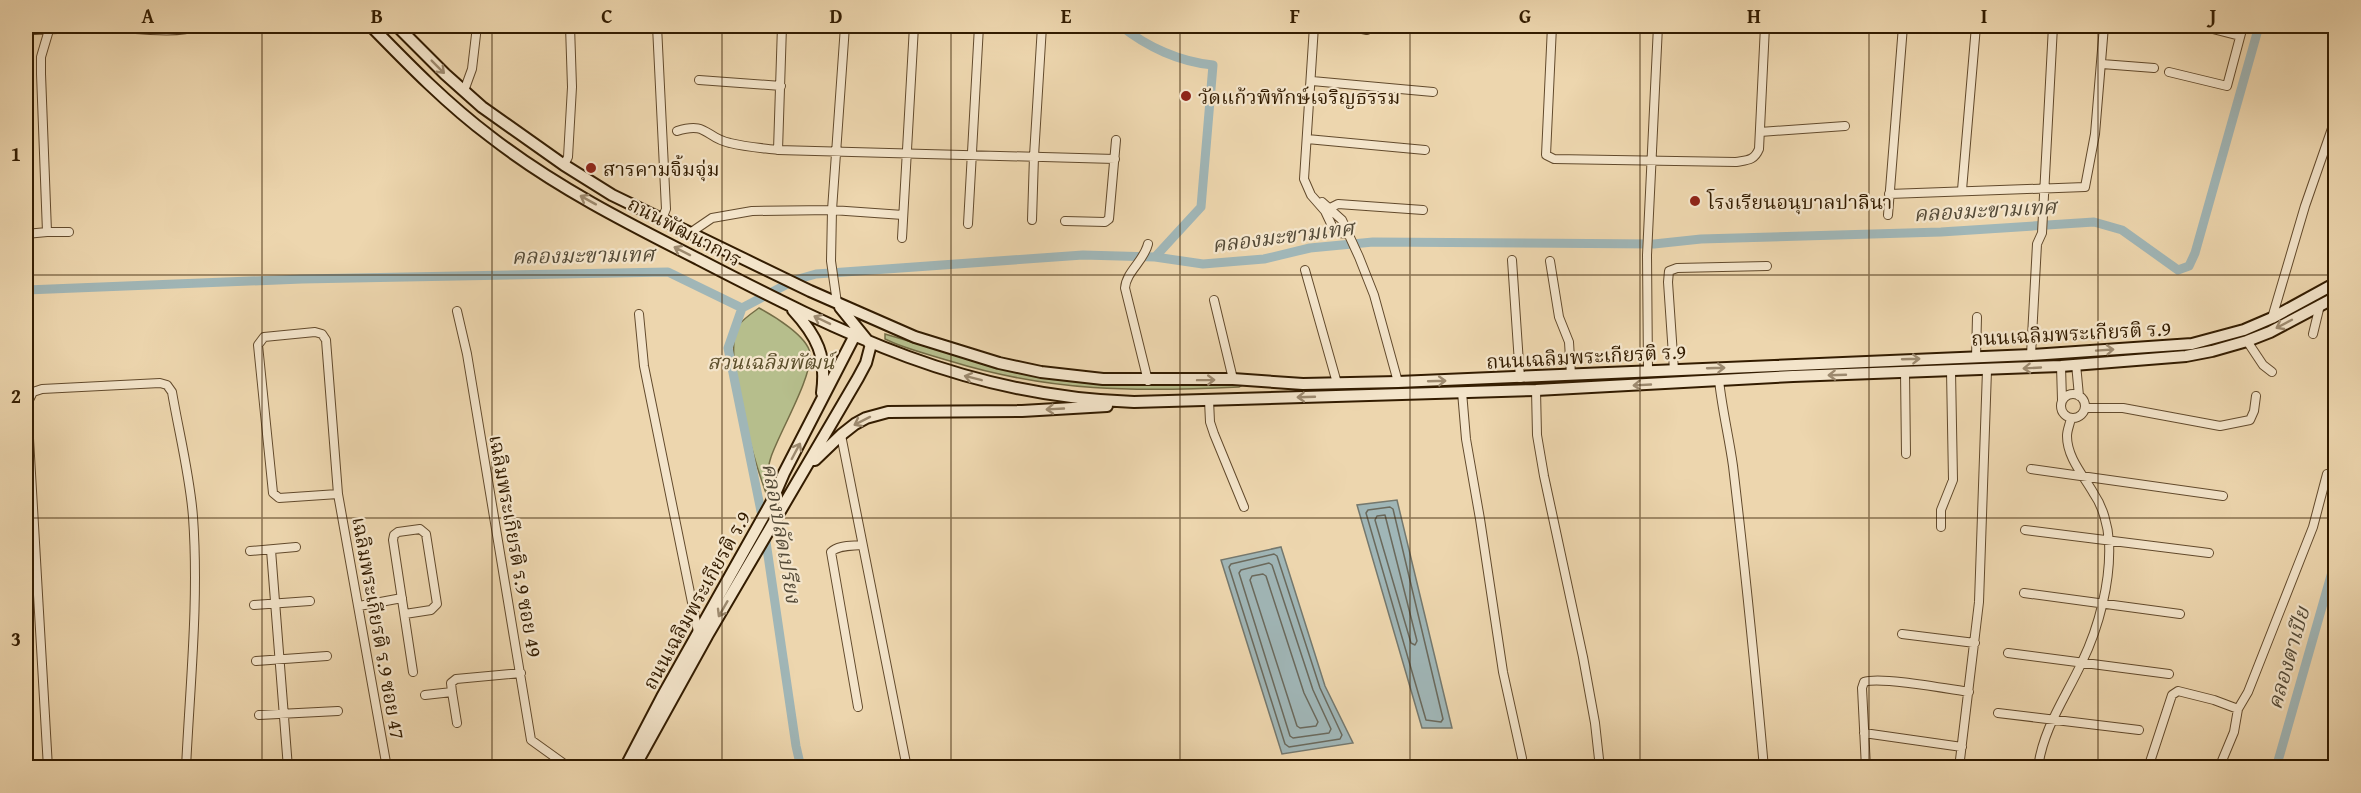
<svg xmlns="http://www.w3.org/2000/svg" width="2361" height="793" font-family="'Gentium Book Plus','Noto Serif Thai',serif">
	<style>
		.green { fill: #b6be8c; stroke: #746d46; stroke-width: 1.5 }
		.water { fill: #a0b6b7; stroke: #74786e; stroke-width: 1.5 }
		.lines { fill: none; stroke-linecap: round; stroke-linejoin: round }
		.shore { stroke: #6a695c; stroke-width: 1.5 }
		.canal { stroke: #a0b6b7; stroke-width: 9 }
		.street-casing { stroke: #624a2c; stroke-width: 10 }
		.secondary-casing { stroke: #331c00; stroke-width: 14 }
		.street { stroke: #f3e4ca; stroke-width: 8 }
		.secondary { stroke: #f3e4ca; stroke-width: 10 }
		.oneway { stroke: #9d8a6f }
		.grid { fill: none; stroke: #331c00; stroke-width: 1.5; stroke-opacity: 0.55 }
		.poi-dot { fill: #8f2418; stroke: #f3e4ca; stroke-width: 2 }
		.labels { text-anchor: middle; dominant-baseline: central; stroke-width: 4.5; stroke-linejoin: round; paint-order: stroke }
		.poi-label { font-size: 20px; fill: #331c00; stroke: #f3e4ca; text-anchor: start }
		.street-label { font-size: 20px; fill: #331c00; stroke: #f3e4ca }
		.park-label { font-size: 20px; font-style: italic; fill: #5a4d2a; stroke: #f3e4ca }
		.water-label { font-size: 21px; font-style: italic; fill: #544a37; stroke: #f3e4ca }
		.neatline { fill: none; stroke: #331c00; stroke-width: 2 }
		.grid-label { font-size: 20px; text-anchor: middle; font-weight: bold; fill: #331c00 }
	</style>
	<rect width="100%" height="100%" fill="#edd6ae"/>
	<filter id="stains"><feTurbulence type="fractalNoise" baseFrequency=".00333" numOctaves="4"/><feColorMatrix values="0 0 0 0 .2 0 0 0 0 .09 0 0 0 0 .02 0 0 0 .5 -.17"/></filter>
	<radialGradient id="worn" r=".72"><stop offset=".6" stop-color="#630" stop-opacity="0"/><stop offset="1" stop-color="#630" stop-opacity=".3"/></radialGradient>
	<path class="green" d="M759 308C774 316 807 336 810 353 813 376 779 433 771 457 767 468 767 482 766 493 755 463 722 353 738 326 743 319 752 313 759 308Z
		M885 334 1002 369 1092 382 1135 385 1240 381 1243 385 1239 387C1136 392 1050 392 950 361 928 354 905 349 885 339Z"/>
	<path class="water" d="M1397 500 1452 728H1422L1357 505Z
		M1281 547 1325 686 1353 743 1282 754 1221 560Z"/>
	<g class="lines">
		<path class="shore" d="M1390 507 1393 509 1443 719 1441 722 1426 720 1366 513 1368 510Z
			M1385 515 1417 641 1415 645 1411 643 1375 520 1377 516Z
			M1274 554 1277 556 1320 688 1342 735 1340 739 1289 747 1285 744 1229 567 1231 564Z
			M1269 563 1272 565 1313 690 1331 729 1329 733 1293 738 1290 736 1239 573 1241 570Z
			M1263 574 1266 576 1304 693 1318 722 1316 726 1300 728 1297 726 1250 580 1252 576Z"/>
		<path class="canal" d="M1121 26C1147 47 1180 62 1213 65L1201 207 1155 257
			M26 290 302 279 668 272 742 308
			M742 308 795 280 816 274 1083 255 1155 257 1203 264 1264 259 1310 248 1373 242 1654 244 1701 239 1941 232 2094 222 2122 230 2178 270 2189 266 2195 253 2259 26
			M742 308 728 348 763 521
			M765 535 796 746 801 768
			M2276 768 2336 558"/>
		<g class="street-casing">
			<path id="street" d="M657 26 666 209 662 219
				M1314 26 1304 179 1311 195 1325 211 1333 228 1340 233 1347 234
				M1348 26 1367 30
				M1552 26 1546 155 1554 159 1736 162C1747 160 1754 161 1759 149L1765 26
				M2201 26 2240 36
				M26 30C49 30 72 28 95 27 119 26 177 36 196 26
				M2102 64 2154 68
				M2169 72 2227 86 2243 26
				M699 80 781 86
				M1312 81 1433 92
				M464 91 472 69 477 26
				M677 131C708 121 705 138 730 143 746 147 762 148 778 150L1115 159
				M1760 132 1845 126
				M1307 139 1425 150
				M778 150 782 26
				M564 165 568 157 572 87 570 26
				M1962 190 1976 26
				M1889 194 2085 187 2095 134 2104 26
				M1322 202 1342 220 1359 257 1374 295 1398 382
				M1326 210 1338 204 1423 210
				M1888 215 1903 26
				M1032 220 1034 156 1042 26
				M1065 221 1105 222 1109 219 1116 140
				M968 224 979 26
				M47 232H69
				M690 233 712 218 752 211 832 210 903 215
				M26 234 47 232 41 74V57L49 30
				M902 238 914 26
				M1512 260 1520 378
				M1550 261 1559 317 1569 342 1571 375
				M1305 270 1337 383
				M1214 300 1233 379
				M837 303 831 261 832 210 845 26
				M457 311 467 354 531 740 570 768
				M639 314 644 366 698 632
				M2272 318 2305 206 2336 117
				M2313 334 2320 305
				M2247 341 2263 365 2272 372
				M2031 355 2037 244 2042 233 2053 26
				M1976 357 1977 317
				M2076 364 2079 396
				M2061 366 2062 400
				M1674 370 1668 282 1669 271 1677 268 1767 266
				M1648 371 1647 255 1658 26
				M1905 372 1906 454
				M1719 380C1722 409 1729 437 1733 466 1745 567 1755 667 1764 768
				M1148 381 1125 288C1126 272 1144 261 1148 244
				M1536 390 1537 435 1544 476 1583 657 1595 723 1600 768
				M1462 392 1466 439 1480 519 1503 672 1522 758
				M2061 406a12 12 0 1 1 24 0a12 12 0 1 1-24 0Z
				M1209 400 1210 422 1214 434 1244 507
				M2085 408H2123L2220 426 2250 420 2254 411 2256 396
				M841 435 907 768
				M2031 469 2223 496
				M338 494 279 498 273 493 258 345 264 337 315 332 322 334 326 340 338 494 387 768
				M1941 527V510L1953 480 1951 371
				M2025 530 2209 553
				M271 550 288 768
				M250 551 296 547
				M2024 593 2180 614
				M254 605 310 601
				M359 606 402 598
				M405 614 431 610 437 604 426 534 420 529 398 532 394 535 393 540 413 672
				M1902 634 1975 643
				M2008 653 2169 674
				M256 661 327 656
				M452 692 457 723
				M425 695 452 692 451 683 456 679 521 673
				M858 707 831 552C838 545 851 546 861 545
				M1998 713 2139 730
				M259 715 338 711
				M1864 733 1962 747
				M48 768 27 404 33 392 42 389 160 383 167 385 172 392C179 433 190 476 193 517 199 601 190 684 186 768
				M297 768 343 765
				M1866 768 1862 688 1864 682C1880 676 1948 689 1969 692
				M1959 768 1979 602 1987 370
				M2038 768C2043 728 2066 697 2082 662 2099 627 2111 581 2109 542 2108 526 2103 507 2094 494 2084 476 2067 458 2067 436 2067 430 2070 424 2071 418
				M2148 768 2172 695 2178 691 2214 700 2238 709 2248 692 2313 527 2327 474
				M2219 768 2234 732 2238 709"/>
		</g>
		<g class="secondary-casing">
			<path id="secondary" d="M371 26C409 65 447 104 491 137 554 186 627 223 698 259 843 334 967 397 1134 402L1536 390 1793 376 2061 366 2186 356 2212 351 2247 341 2270 332 2336 297
				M397 26 445 74 482 107 564 165 612 195 810 291 915 337 999 363 1041 372 1103 379H1233L1303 384 1398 382 2031 355 2192 344 2244 330 2272 318 2336 283
				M840 307 870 344
				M793 310C817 336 827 356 822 393
				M815 460 841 435 855 424 866 418 888 412 1022 411 1107 406
				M625 768 662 697 771 503 784 473 854 337
				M634 768 707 636 858 378 866 363 871 344"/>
		</g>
		<use href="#street" class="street"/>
		<use href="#secondary" class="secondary"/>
	</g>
	<defs><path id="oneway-shaft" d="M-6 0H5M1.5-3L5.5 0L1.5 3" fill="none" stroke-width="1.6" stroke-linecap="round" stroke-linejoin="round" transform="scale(1.5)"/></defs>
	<g class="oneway">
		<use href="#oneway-shaft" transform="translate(438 67) rotate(45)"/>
		<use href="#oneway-shaft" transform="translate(588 200) rotate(-151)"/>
		<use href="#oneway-shaft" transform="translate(682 251) rotate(-153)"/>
		<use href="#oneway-shaft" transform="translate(822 320) rotate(-154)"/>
		<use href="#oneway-shaft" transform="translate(2284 324) rotate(152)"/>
		<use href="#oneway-shaft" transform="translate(2105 350) rotate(-4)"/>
		<use href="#oneway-shaft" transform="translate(1911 359) rotate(-2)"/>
		<use href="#oneway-shaft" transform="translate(1716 368) rotate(-2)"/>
		<use href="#oneway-shaft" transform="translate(2032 368) rotate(177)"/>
		<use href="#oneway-shaft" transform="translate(1837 375) rotate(178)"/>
		<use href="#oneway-shaft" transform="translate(973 378) rotate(-166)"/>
		<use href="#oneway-shaft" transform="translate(1206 380) rotate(-1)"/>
		<use href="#oneway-shaft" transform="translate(1437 381) rotate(-2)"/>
		<use href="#oneway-shaft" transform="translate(1642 385) rotate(177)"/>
		<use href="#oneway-shaft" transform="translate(1306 397) rotate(178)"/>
		<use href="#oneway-shaft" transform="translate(1055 409) rotate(177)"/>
		<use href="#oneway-shaft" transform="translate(862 421) rotate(153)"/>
		<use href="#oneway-shaft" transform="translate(796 451) rotate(-62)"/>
		<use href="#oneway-shaft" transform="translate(723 609) rotate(120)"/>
	</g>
	<path class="grid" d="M262 26V768M492 26V768M722 26V768M951 26V768M1180 26V768M1410 26V768M1640 26V768M1869 26V768M2098 26V768M26 275H2336M26 518H2336"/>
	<g class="poi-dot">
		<circle cx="1186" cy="96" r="6"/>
		<circle cx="591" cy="168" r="6"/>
		<circle cx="1695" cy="201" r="6"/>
	</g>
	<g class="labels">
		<g class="poi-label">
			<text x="1198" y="96">วัดแก้วพิทักษ์เจริญธรรม</text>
			<text x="603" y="168">สารคามจิ้มจุ่ม</text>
			<text x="1707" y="201">โรงเรียนอนุบาลปาลินา</text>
		</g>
		<g class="street-label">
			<text transform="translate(685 231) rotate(28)">ถนนพัฒนาการ</text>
			<text transform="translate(2071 333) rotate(-3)">ถนนเฉลิมพระเกียรติ ร.9</text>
			<text transform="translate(1586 356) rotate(-3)">ถนนเฉลิมพระเกียรติ ร.9</text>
			<text transform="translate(516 546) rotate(80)">เฉลิมพระเกียรติ ร.9 ซอย 49</text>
			<text transform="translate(696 600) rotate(-61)">ถนนเฉลิมพระเกียรติ ร.9</text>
			<text transform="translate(379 628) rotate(80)">เฉลิมพระเกียรติ ร.9 ซอย 47</text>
		</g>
		<g class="park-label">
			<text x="771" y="361">สวนเฉลิมพัฒน์</text>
		</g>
		<g class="water-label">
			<text transform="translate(1985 210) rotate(-3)">คลองมะขามเทศ</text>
			<text transform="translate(1283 236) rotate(-7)">คลองมะขามเทศ</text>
			<text transform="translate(583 255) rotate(-1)">คลองมะขามเทศ</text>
			<text transform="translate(782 533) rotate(80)">คลองปลัดเปรียง</text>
			<text transform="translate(2288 658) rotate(-74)">คลองตาเปีย</text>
		</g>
	</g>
	<rect width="2361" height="793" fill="none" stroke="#edd6ae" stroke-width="66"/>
	<rect x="33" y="33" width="2295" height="727" class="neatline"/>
	<g class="grid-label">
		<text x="148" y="23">A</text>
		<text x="377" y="23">B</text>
		<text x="607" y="23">C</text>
		<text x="836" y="23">D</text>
		<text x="1066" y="23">E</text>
		<text x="1295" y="23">F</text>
		<text x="1525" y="23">G</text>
		<text x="1754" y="23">H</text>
		<text x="1984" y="23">I</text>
		<text x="2213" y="23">J</text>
		<text x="16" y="161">1</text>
		<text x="16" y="403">2</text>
		<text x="16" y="646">3</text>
	</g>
	<rect width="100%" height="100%" filter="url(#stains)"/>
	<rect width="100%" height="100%" fill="url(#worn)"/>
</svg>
